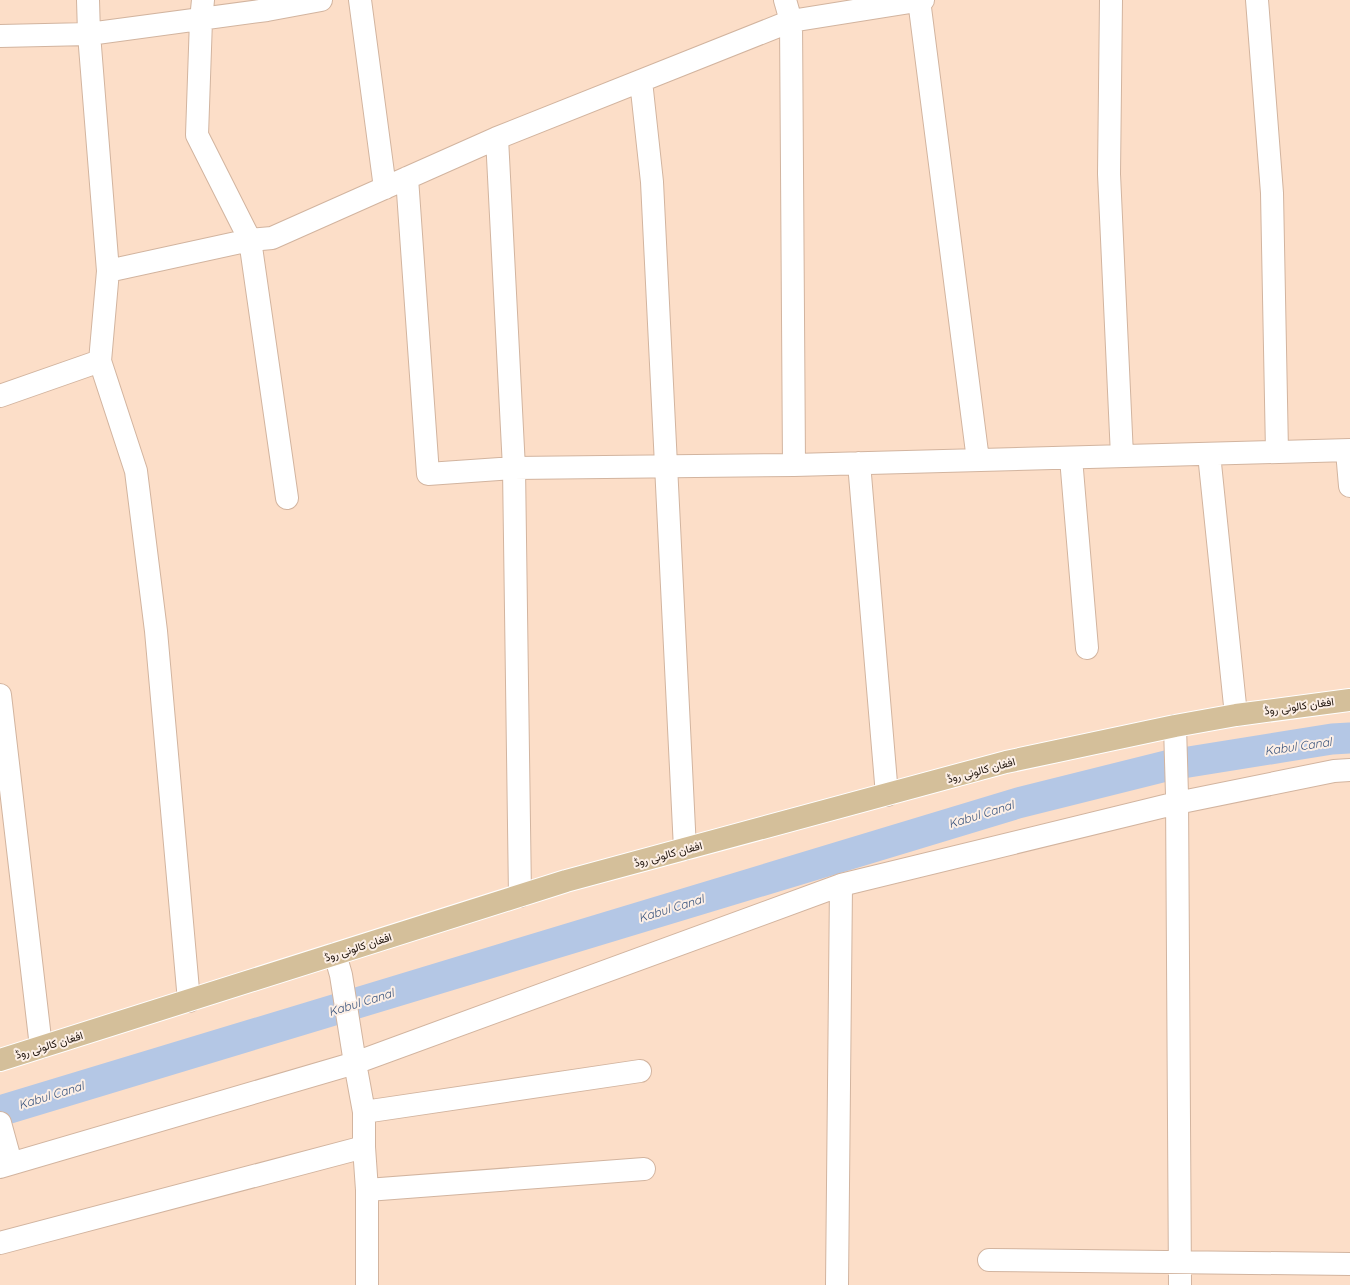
<svg xmlns="http://www.w3.org/2000/svg" width="1350" height="1285" font-family="Quicksand,Vazirmatn,sans-serif">
	<style>
		.lines { fill: none; stroke-linecap: round; stroke-linejoin: round }
		.canal { stroke: #b4c7e5; stroke-width: 31 }
		.minor-casing { stroke: #d2b49f; stroke-width: 24 }
		.major-casing { stroke: #fff; stroke-width: 24 }
		.minor { stroke: #fff; stroke-width: 22 }
		.major { stroke: #d4bf9a; stroke-width: 22 }
		.labels { text-anchor: middle; dominant-baseline: central; stroke-width: 4; stroke-linejoin: round; paint-order: stroke }
		.street-label { font-size: 11px; fill: #22170f; stroke: #fcefe6 }
		.water-label { font-size: 12px; font-style: italic; fill: #39547d; stroke: #fcefe6 }
	</style>
	<rect width="100%" height="100%" fill="#fcdec8"/>
	<g class="lines">
		<path class="canal" d="M0 1111 1018 803 1170 765 1332 739 1350 738"/>
		<g class="minor-casing">
			<path id="minor" d="M88 0 89 34 108 271 100 361 136 471 156 631 189 1001
				M203 0 201 20 197 135 250 240 287 498
				M360 0 385 188
				M785 0 791 21 794 465
				M919 0 978 460
				M1111 0 1109 174 1122 456
				M1257 0 1272 193 1277 452
				M0 36 89 34 267 10 321 0
				M641 81 652 182 685 849
				M407 178 428 474 514 468 497 138
				M108 271 250 240 272 238 497 138 791 21 923 0
				M0 396 100 361
				M1347 451 1350 486
				M1209 454 1236 715
				M1071 458 1087 648
				M859 463 887 795
				M0 695 41 1047
				M1175 726 1177 795 1180 1285
				M520 896 514 468 794 465 1350 450
				M335 954 341 975 355 1063 364 1112V1147L367 1190V1285
				M364 1112 640 1071
				M0 1123 11 1163
				M0 1167 355 1063 841 885 1177 803 1334 771 1350 770
				M367 1190 644 1169
				M0 1243 364 1147
				M989 1260 1350 1264
				M837 1285 841 885"/>
		</g>
		<g class="major-casing">
			<path id="major" d="M0 1060 566 881 1006 762 1175 726 1236 715 1350 700"/>
		</g>
		<use href="#minor" class="minor"/>
		<use href="#major" class="major"/>
	</g>
	<g class="labels">
		<g class="street-label">
			<text transform="translate(1299 706) rotate(-8)">افغان کالونی روڈ</text>
			<text transform="translate(981 770) rotate(-15)">افغان کالونی روڈ</text>
			<text transform="translate(668 854) rotate(-15)">افغان کالونی روڈ</text>
			<text transform="translate(358 947) rotate(-18)">افغان کالونی روڈ</text>
			<text transform="translate(49 1045) rotate(-17)">افغان کالونی روڈ</text>
		</g>
		<g class="water-label">
			<text transform="translate(1298 746) rotate(-8)">Kabul Canal</text>
			<text transform="translate(981 814) rotate(-17)">Kabul Canal</text>
			<text transform="translate(671 908) rotate(-17)">Kabul Canal</text>
			<text transform="translate(361 1002) rotate(-17)">Kabul Canal</text>
			<text transform="translate(51 1095) rotate(-17)">Kabul Canal</text>
		</g>
	</g>
</svg>
